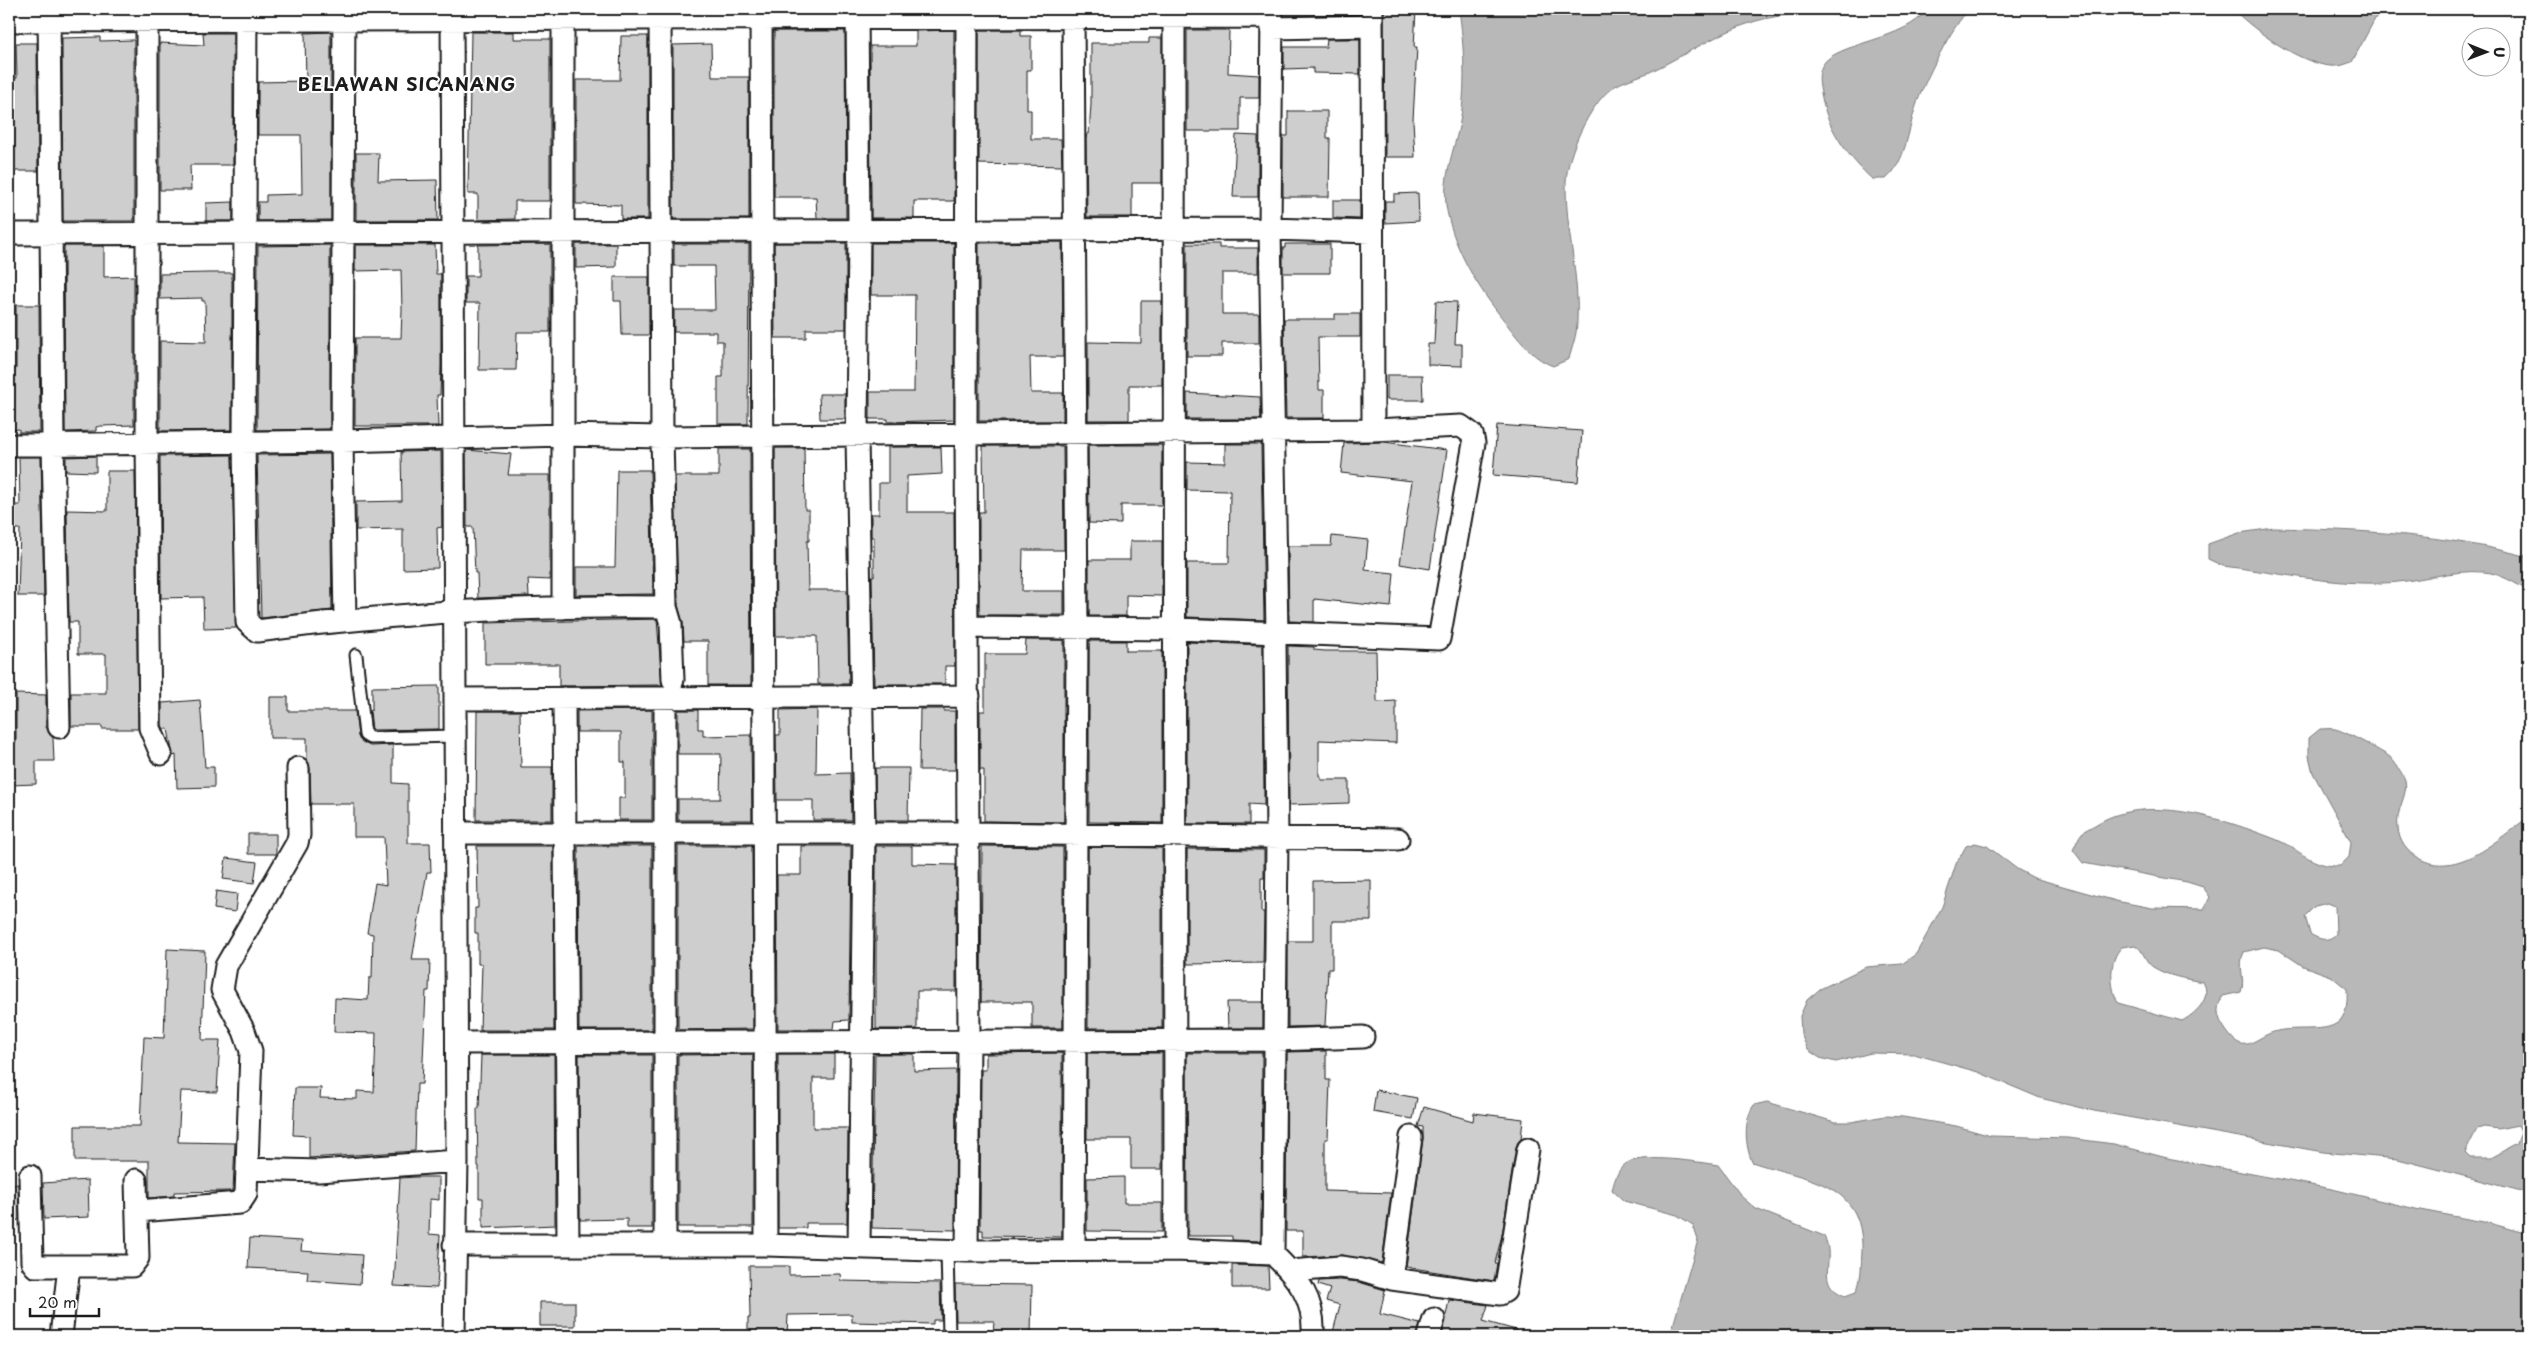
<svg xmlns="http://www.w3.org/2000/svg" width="2538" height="1345" font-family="'Playpen Sans',sans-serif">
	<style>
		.water { fill: #b8b8b8; stroke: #7a7a7a; fill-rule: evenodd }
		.building { fill: #cecece; stroke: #1c1c1c }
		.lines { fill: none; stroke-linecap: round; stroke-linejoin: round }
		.lane-casing { stroke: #1c1c1c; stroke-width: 15 }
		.street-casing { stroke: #1c1c1c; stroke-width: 25 }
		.lane { stroke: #fff; stroke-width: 11 }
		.street { stroke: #fff; stroke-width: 21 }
		.labels { text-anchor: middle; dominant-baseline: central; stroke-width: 4; stroke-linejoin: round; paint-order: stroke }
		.district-label { font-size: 18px; font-weight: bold; letter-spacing: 1px; fill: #1c1c1c; stroke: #fff }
	</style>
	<rect width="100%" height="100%" fill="#fff"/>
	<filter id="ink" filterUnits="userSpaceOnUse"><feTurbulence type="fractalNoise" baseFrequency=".02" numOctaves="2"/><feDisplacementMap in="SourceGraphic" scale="10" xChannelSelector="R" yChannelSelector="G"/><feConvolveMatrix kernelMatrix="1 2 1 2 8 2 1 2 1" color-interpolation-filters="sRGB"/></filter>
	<g filter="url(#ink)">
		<path class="water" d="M1459 9H1835C1809 13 1781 14 1756 21 1719 32 1685 55 1650 72 1638 77 1622 81 1612 88 1589 105 1567 155 1566 182 1565 229 1580 275 1577 322 1577 335 1572 347 1569 359L1553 366C1529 357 1515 334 1499 314 1475 283 1452 245 1446 205 1443 177 1453 153 1459 127 1467 90 1464 46 1459 9Z
			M1927 9H1970C1953 23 1923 84 1916 106 1908 130 1906 162 1886 179H1872C1850 159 1830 132 1823 103 1821 91 1816 77 1822 66 1834 42 1907 41 1927 9Z
			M2233 9H2385L2377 15 2352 62C2348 63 2342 66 2337 66 2307 69 2253 30 2233 9Z
			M2274 528C2363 530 2442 534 2529 557V591C2516 584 2500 573 2484 572 2450 569 2416 583 2382 583 2331 585 2273 572 2223 566L2208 559V544L2239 533Z
			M2320 729C2325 729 2331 728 2335 729 2343 730 2383 752 2390 757 2394 761 2403 774 2405 780 2409 795 2395 809 2398 828 2399 841 2407 852 2418 858 2458 880 2498 838 2529 817V945L2526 963 2529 969V1193L2398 1159 2323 1152 2094 1111 2040 1098 1978 1072 1914 1054 1871 1053 1836 1062 1820 1058 1808 1050 1801 1034 1800 1016 1807 1000 1820 989 1866 967 1902 964 1916 954 1942 907 1956 864 1966 846 1975 843 1987 846 2017 869 2034 878 2116 901 2152 908 2204 909 2210 897 2203 887 2187 882 2083 863 2073 850C2076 845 2078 837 2082 833 2085 830 2091 827 2095 825 2146 792 2223 819 2275 839 2300 849 2311 867 2340 866L2349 857 2351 842 2313 773 2309 756V738ZM2328 903 2335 906 2336 934C2328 942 2320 940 2310 934L2305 916 2315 906ZM2135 945C2144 950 2144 961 2153 967 2167 976 2186 979 2203 982 2213 998 2195 1014 2182 1021L2118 1003C2110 987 2108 960 2122 947ZM2264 947 2279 950 2303 966 2331 976 2347 989C2350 1039 2318 1026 2283 1030 2253 1033 2246 1064 2222 1024 2216 1013 2217 1006 2223 996L2241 992C2246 979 2237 966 2244 952ZM2518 1125 2521 1131 2517 1144 2491 1158H2470L2465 1153 2477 1129 2484 1127 2498 1129Z
			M1767 1102 1835 1122H1851L1885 1116 1903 1117 1956 1126 1991 1136 2068 1138 2114 1144 2167 1158 2332 1189 2420 1210 2489 1223 2529 1234V1336H1822L1762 1330 1743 1336H1670L1698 1240 1693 1225 1677 1215 1624 1201 1612 1190C1615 1179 1618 1167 1629 1162 1646 1154 1699 1162 1718 1165L1742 1197 1756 1209 1824 1236C1837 1260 1813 1283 1845 1296L1856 1292C1862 1279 1861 1265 1862 1251 1864 1180 1804 1180 1752 1162 1745 1145 1743 1121 1754 1105Z"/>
		<path class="building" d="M1384 9H1416L1414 47H1417L1413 120 1415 157H1385Z
			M954 30V201H914V218H871L870 46H916V31Z
			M979 30H1021V36H1031V70H1027V110H1031V139H1061L1062 166 979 164Z
			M1187 30H1229L1228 73 1259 75V98H1240V131H1187Z
			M774 31H845L846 218H817L816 197H774Z
			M331 32V220L258 221V202H266V195L302 194 301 135H258V82L306 81 305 33Z
			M471 32H514V39H550V201H515V219L478 220V194H468Z
			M203 33H233V165H190L191 190H160V43L204 45Z
			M621 36H648V219H621V205L576 204V80H620Z
			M100 37V41L134 40V221H63L62 38Z
			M1149 38H1162V183H1132V217H1087L1086 139 1087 134H1089L1091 104V43H1149Z
			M1327 39H1360V74L1313 73V68L1284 69V47H1326Z
			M16 43H37L38 171H9V78H17Z
			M711 44 712 77H749V219H673V45Z
			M1288 111H1327V138H1330L1329 197H1283V136H1288Z
			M1236 135 1258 136V197H1233Z
			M356 153H379L378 181 437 180 438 220H356Z
			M1418 193 1419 221 1385 223V201H1394V194Z
			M1333 200H1360V219L1333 218Z
			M233 202V221H206V203Z
			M1062 242 1063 357H1030L1031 393H1063V421H979V243Z
			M774 243H846V329H806V338H775Z
			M871 243H954V420L888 422V419H870V392H914L915 295H871Z
			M550 244V332H517L516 370H479L480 303H466V276H478V245Z
			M576 244H616V267L576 268Z
			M674 244H749L748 424H718V377H723V341H716V332H674V310H715L714 266H674Z
			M1187 244H1219V248H1258V273H1222V314H1259V343H1222V356H1187Z
			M1285 244H1330V273H1283V248H1285Z
			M330 245V429L257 430 258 246Z
			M355 245H435L436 274H441V366L440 395H437L438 426H355V338H401L402 309 401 270 355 271Z
			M64 246H104V277L134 276V425L101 426 96 427V431L65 432Z
			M209 273H232V430L160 431V341L206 342 205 301H202V298L160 299V274Z
			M614 277H649V335H622L621 301H614Z
			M1141 301H1162V385H1129V420H1088V342L1141 343Z
			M1436 301 1457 302 1455 344H1462V366L1428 365V344H1434Z
			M16 305H39L40 432H19V429L10 430 12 369H16Z
			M1335 314H1360V337H1318L1319 390H1324V418H1286L1284 319H1335Z
			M1387 375H1422L1423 400H1387Z
			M1187 393 1260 397 1261 419H1187Z
			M819 394H845V419H820Z
			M1497 425 1582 431 1578 482 1493 475Z
			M1384 442 1447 450 1430 569 1400 564 1412 481 1341 473 1344 443Z
			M1225 444H1261L1264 620 1187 617V563H1229L1230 491 1187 490V462L1225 463Z
			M1088 445H1162V505H1121V524L1089 523Z
			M983 446H1063L1064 550H1023L1022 591H1064V615H979V512H984Z
			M888 447H941L942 474 907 476V512H954L955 666H945V684H874L872 576H874V537H871V514H879V483H888Z
			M775 448H804L805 510H809V541H807L808 590H847L849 684H818L817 636H776Z
			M719 449H750L751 685H708V641H684L683 623 678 605 675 476H719Z
			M466 450 511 454 508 475H550V580L528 579 529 596 478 598 477 573H475L473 527H467Z
			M441 451 442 527 437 528 438 568 403 569V529L356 530V502L402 501 401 452Z
			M330 454 332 610 261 618 257 455Z
			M232 455 236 628 204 629 203 597 161 598 160 456Z
			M96 456V472L66 471V457Z
			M19 457H41L44 596H18L20 529H9V505H20Z
			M617 470H650L653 594 576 595V567H615Z
			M107 471H135L138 729H102V726H71V693H106V654H78V622H69L67 510 107 511Z
			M1332 536 1368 540 1365 570 1394 573 1391 607 1314 599V622L1289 621 1288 546H1331Z
			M1130 541H1162V596L1126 595V616H1089V560H1130Z
			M657 619 662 685 559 686V664H485V623Z
			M1026 640H1064V822L984 821V770H980V711H985V654H1025Z
			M1089 641H1126V651H1162V823L1089 822Z
			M1187 642 1263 645 1264 805 1249 804V824H1187Z
			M1288 646 1314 647V650L1325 651H1376L1377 702 1396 701V743L1319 740V776H1321V780H1349V803L1289 805Z
			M439 686V729L372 730 370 711 372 710V687Z
			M16 694 46 695V727L53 738 54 761H36V784L10 785 9 742H16Z
			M270 697H288V711H355L358 736 361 741 370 746 393 745V783L408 784V843H430L431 872H427L412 960H430L429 991H426L422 1084H417L415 1151 309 1158V1136L293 1135 295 1088H321L320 1098 357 1099V1091L374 1092 376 1033 334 1032 335 998 368 1000 369 978H372L373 934 367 933 375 883 386 885 384 837H354V804H311L310 768 307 760V738H270Z
			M200 700 205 767H214V787L177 788 176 755 173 756 168 729H164L162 725V703Z
			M817 709 816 774 850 773 851 820H813V800H777L776 735H780V710Z
			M920 709H944V711H955V770H919Z
			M652 710V820H619V798H625V762H621V732H577V711Z
			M678 710H698V729H703V736L751 735 752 820H678V799H720L721 754H678Z
			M477 711H520L521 767H552V820H476Z
			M875 768H909L908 820H876Z
			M248 834H276V854H248Z
			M477 846H553L554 1030H480L482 964H478V933H475V908H478Z
			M578 846H652V1030H579Z
			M678 846H752L753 1029 678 1030Z
			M801 846H851L849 1020 835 1021 834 1029H778L777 875H801Z
			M876 846H912V864L956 865V991H917V1029H876Z
			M982 846 1063 847V1028H1032V1002H981Z
			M1088 847 1162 848V1028H1088Z
			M1187 849 1264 850V878H1261V912H1264L1263 963 1187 964Z
			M226 858 257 862 254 883 223 879Z
			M1371 880V921H1332V969H1328L1325 1026 1288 1027V941H1313V881Z
			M216 891 237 894 235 912 214 909Z
			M167 949 205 951 202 1040H220L217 1092 181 1091 178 1142 235 1143 233 1191 174 1192V1196L149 1198V1161H75V1126H140L144 1037 164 1038Z
			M1227 1002H1263V1028H1228Z
			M1326 1051V1080H1330L1328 1139H1325V1191L1391 1193 1382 1263 1342 1255 1303 1257V1231H1286L1287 1052Z
			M1062 1053V1237L983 1236V1230H980L981 1070H986V1054Z
			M1087 1053H1162V1169H1131V1139H1087Z
			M1187 1053H1262L1261 1241 1232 1240V1236H1188Z
			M753 1054V1227H678V1055Z
			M778 1054H834V1078H813V1128H848L847 1223H806V1228H778Z
			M875 1054H914V1071L956 1070 955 1230 872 1228Z
			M481 1055H554L555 1225 483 1228V1198H479V1166H478L477 1108H479Z
			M579 1055H652V1228H627V1219L580 1220Z
			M1376 1090 1417 1098 1413 1119 1373 1112Z
			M1424 1107 1473 1121 1474 1113 1523 1119 1521 1139 1516 1147 1502 1235 1495 1263H1497L1494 1281 1406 1267 1423 1139V1127L1418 1126Z
			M415 1177H439V1200L430 1199 429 1234 440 1235 437 1288 394 1286 400 1178Z
			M1124 1177V1203H1162V1232L1087 1231V1178Z
			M88 1180 89 1217 44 1219 43 1183Z
			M18 1184 19 1220 9 1221V1185Z
			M250 1238 302 1241 301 1251 362 1255 360 1284 307 1280 308 1271 248 1268Z
			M1232 1265 1268 1266 1269 1288H1232Z
			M749 1266H789V1275L840 1274 841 1281 940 1283 941 1320H933V1324L852 1322V1314L788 1315 787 1336H748V1318H750Z
			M1340 1280 1359 1282 1385 1290 1380 1314 1420 1324 1417 1336H1332L1340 1305 1326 1301 1330 1289 1318 1285 1319 1281Z
			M955 1284 1032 1285 1031 1336H993L994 1321H956Z
			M1449 1300 1488 1305 1483 1321 1516 1330 1515 1336H1442Z
			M540 1302H575V1326H540Z"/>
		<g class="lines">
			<g class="lane-casing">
				<path id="lane" d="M356 655 365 735 370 738 456 736
					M947 1250 949 1336"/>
			</g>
			<g class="street-casing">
				<path id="street" d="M49 9 53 444 59 727
					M147 9V443L150 728 161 754
					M246 9 244 442 247 622 257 631C393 613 530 605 666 607
					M344 9 342 441 345 620
					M452 9 457 1161 454 1336
					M563 9V608
					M660 9 662 437 666 607 671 624 673 680
					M761 9 766 1245
					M857 9 859 231 857 436 864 833 859 1247
					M1073 9 1077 628 1074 1250
					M1174 9 1175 1250
					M1272 9 1270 229 1277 634 1275 641 1277 837 1273 1254
					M1372 9 1373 430
					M9 21 1272 17
					M1272 28 1372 26
					M9 234 1270 229 1372 232
					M9 445 342 441 562 435 662 437 1373 430 1461 426 1472 434 1474 443 1439 639 1176 629 968 627
					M564 698 568 1245
					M665 698V1245
					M456 699 969 696
					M456 833H969L1398 839
					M457 1043 1276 1040 1363 1037
					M247 1169 319 1171 457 1161
					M30 1176 32 1262 35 1266H132L138 1258 136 1180
					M138 1211 240 1203 246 1194 251 1051 244 1031 222 990 226 966 297 843 299 835 298 768
					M454 1245H766L967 1251 1175 1250 1273 1254C1299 1279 1315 1300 1313 1336
					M967 1251 969 1041 966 434 967 9
					M1291 1271 1340 1267 1362 1270 1392 1279 1500 1294 1505 1291 1506 1286 1528 1149
					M1392 1279 1411 1137
					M61 1336 69 1266
					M1429 1336 1434 1319"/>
			</g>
			<use href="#lane" class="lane"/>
			<use href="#street" class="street"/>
		</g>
	</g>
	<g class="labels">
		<g class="district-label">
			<text x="407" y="83">BELAWAN SICANANG</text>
		</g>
	</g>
	<rect width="2538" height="1345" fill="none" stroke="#fff" stroke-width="30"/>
	<rect x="15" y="15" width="2508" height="1315" fill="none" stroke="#1c1c1c" stroke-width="2" filter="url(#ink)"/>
	<g transform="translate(2486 52) rotate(91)"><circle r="24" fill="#ffffff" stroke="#a4a4a4"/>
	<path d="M0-4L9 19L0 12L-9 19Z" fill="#1c1c1c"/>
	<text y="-8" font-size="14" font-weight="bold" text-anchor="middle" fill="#1c1c1c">U</text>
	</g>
	<path d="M30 1308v8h69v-8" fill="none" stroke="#1c1c1c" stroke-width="2.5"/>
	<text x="38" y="1308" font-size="15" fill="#1c1c1c" stroke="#ffffff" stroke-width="4" paint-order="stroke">20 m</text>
</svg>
